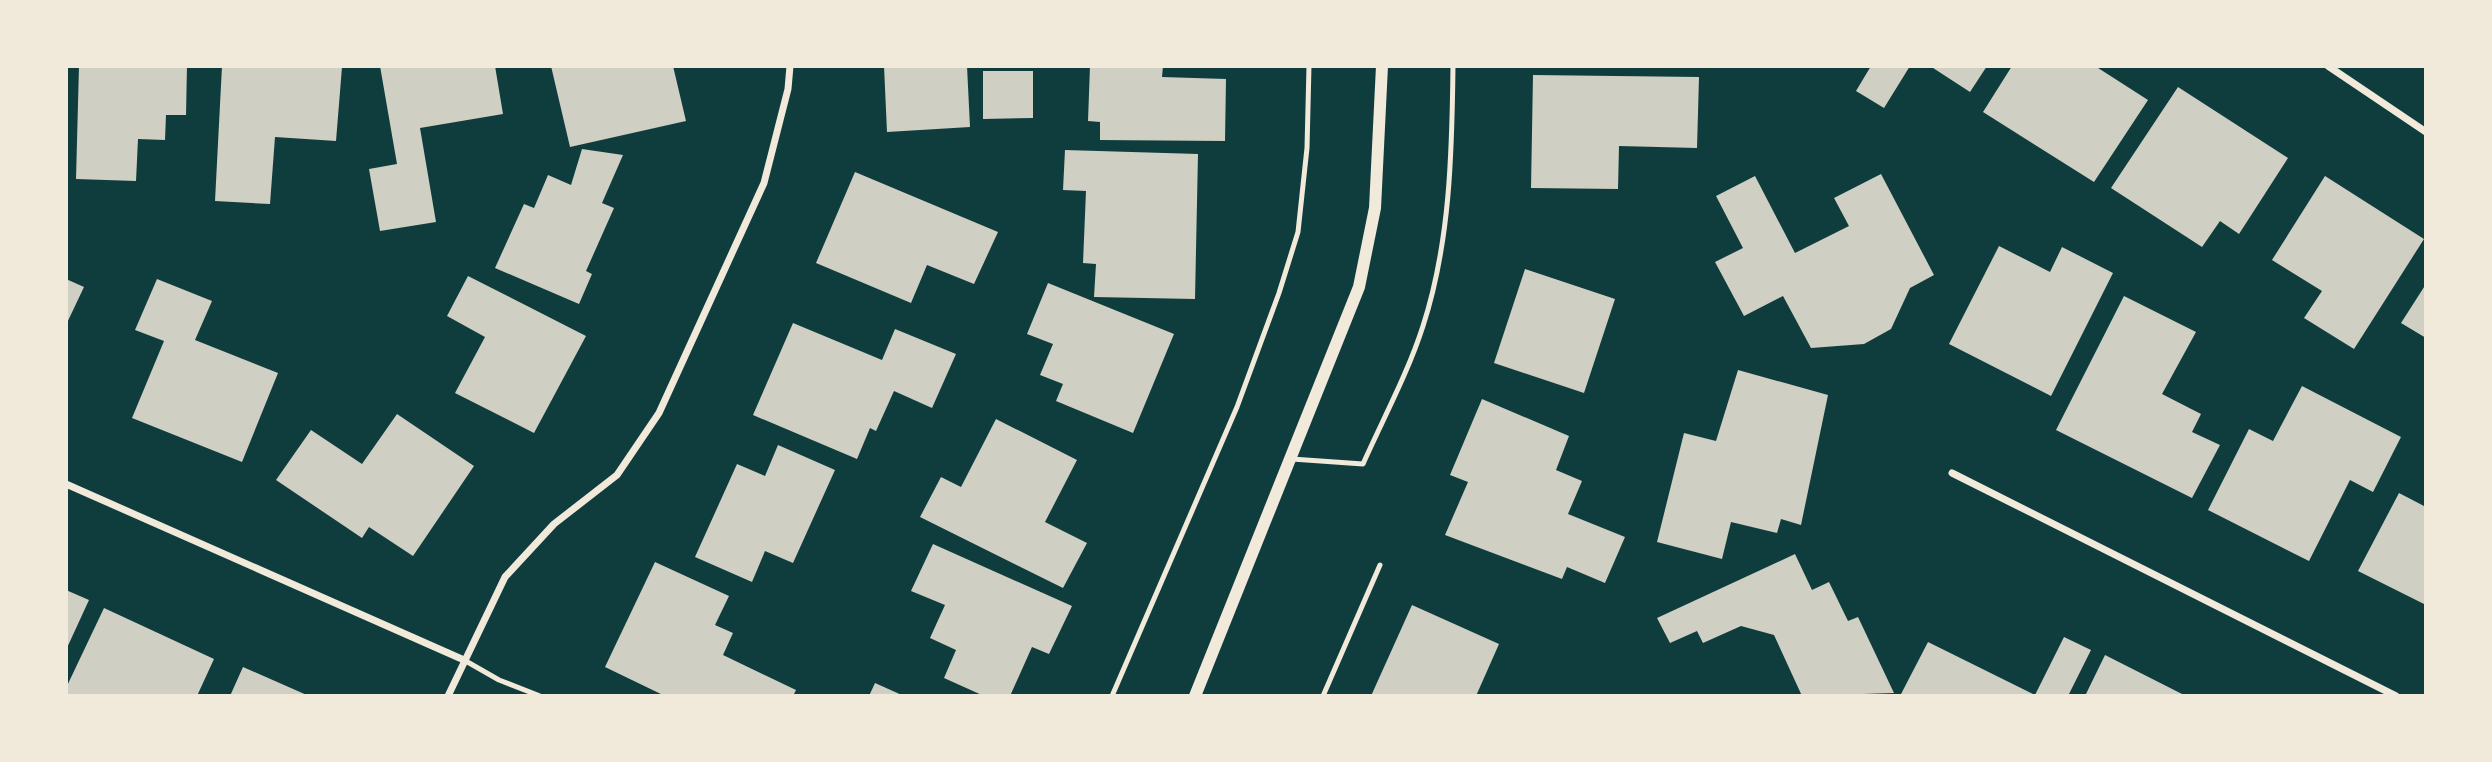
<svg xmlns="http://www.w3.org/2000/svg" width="2492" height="762" font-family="Barlow,sans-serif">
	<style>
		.building { fill: #cfcfc3 }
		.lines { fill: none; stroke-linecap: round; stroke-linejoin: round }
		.service { stroke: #f1e9da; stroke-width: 5 }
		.minor { stroke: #f1e9da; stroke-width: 7 }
		.tertiary { stroke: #f1e9da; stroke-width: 12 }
	</style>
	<rect width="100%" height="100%" fill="#0f3d3e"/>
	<path class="building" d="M79 66H187L186 115H166L165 140 138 139 136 181 76 179Z
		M222 66 342 67 336 141 275 137 270 204 215 201Z
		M380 66H495L503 114 420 128 436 222 380 231 369 169 397 164Z
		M551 66H673L686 121 570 147Z
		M884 66H967L970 127 887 132Z
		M1090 66H1163L1162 77 1226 79 1225 141 1100 140V122L1088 121Z
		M1871 66H1910L1884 108 1856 91Z
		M1930 66H1987L1970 92Z
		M2012 66H2095L2148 100 2094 182 1983 112Z
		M983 71H1033V118L983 119Z
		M1533 75 1699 77 1697 148 1619 146 1618 189 1531 188Z
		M2178 87 2288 158 2239 234 2220 221 2202 247 2111 188Z
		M582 149 623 155 602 203 614 208 586 271 592 274 579 304 495 268 524 204 534 208 548 175 571 185Z
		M1065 150 1198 154 1195 299 1094 297 1096 264 1083 263 1086 191 1063 190Z
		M855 172 998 232 974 284 927 265 911 303 816 263Z
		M1881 174 1934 275 1910 288 1891 329 1864 344 1811 348 1783 296 1744 316 1715 262 1743 248 1716 196 1755 176 1795 253 1849 226 1834 198Z
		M2325 176 2424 239 2354 349 2304 318 2322 291 2272 260Z
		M1999 246 2050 272 2062 247 2113 273 2051 396 1949 344Z
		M1525 269 1615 299 1584 393 1494 363Z
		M468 276 586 336 534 433 455 393 485 337 447 316Z
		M66 279 84 287 66 325Z
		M157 279 212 301 195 340 278 373 242 462 132 418 164 341 135 330Z
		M1048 283 1174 334 1133 433 1056 401 1063 384 1040 375 1053 344 1027 334Z
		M2426 284V338L2401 323Z
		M2124 296 2196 332 2162 394 2201 414 2192 432 2220 445 2192 498 2056 430Z
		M793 323 882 360 895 329 956 354 932 408 894 391 876 431 870 428 857 459 753 415Z
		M1738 370 1828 395 1801 525 1781 519 1777 533 1731 522 1722 559 1657 542 1684 433 1716 441Z
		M2302 386 2401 437 2373 492 2350 480 2309 561 2208 510 2249 429 2273 441Z
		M1482 399 1569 436 1556 470 1582 481 1568 514 1625 537 1605 583 1567 567 1562 579 1445 535 1468 482 1450 475Z
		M397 414 474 466 413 556 369 527 362 538 276 480 311 430 362 464Z
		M996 419 1077 460 1045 522 1087 543 1063 588 920 517 941 477 961 487Z
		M778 445 835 470 793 563 765 551 752 582 695 557 737 464 765 476Z
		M2399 493 2424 506 2426 502V605L2358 571Z
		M933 544 1072 606 1049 654 1032 647 1010 696H984L944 678 956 650 930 638 945 605 911 591Z
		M1795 554 1812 590 1829 582 1848 621 1858 617 1894 693 1802 696 1774 635 1741 626 1703 643 1697 631 1670 643 1657 618Z
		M655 562 729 596 715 625 733 633 723 655 796 690 793 696H665L605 667Z
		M66 590 89 600 66 650Z
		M1412 605 1499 644 1476 696H1371Z
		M104 608 214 659 197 696H66V688Z
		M2064 637 2091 650 2068 696H1900L1928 642 2035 695Z
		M2105 655 2186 696H2085Z
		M243 667 309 696H230Z
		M875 683 904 696H869Z"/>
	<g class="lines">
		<path class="service" d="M1292 459 1363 464C1383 419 1408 373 1423 326 1450 243 1452 153 1453 66
			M464 660 499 680 540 696
			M1112 696 1237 407 1279 293 1298 232 1307 148 1309 66
			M1323 696 1380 565"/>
		<path class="minor" d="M2328 66 2426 132
			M1952 473 2396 696
			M66 484 464 660
			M448 696 505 577 554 524 617 475 659 413 764 183 788 89 790 66"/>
		<path class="tertiary" d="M1195 696 1359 287 1375 208 1382 66"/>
	</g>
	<rect width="2492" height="762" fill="none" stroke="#f1e9da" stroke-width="136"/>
</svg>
